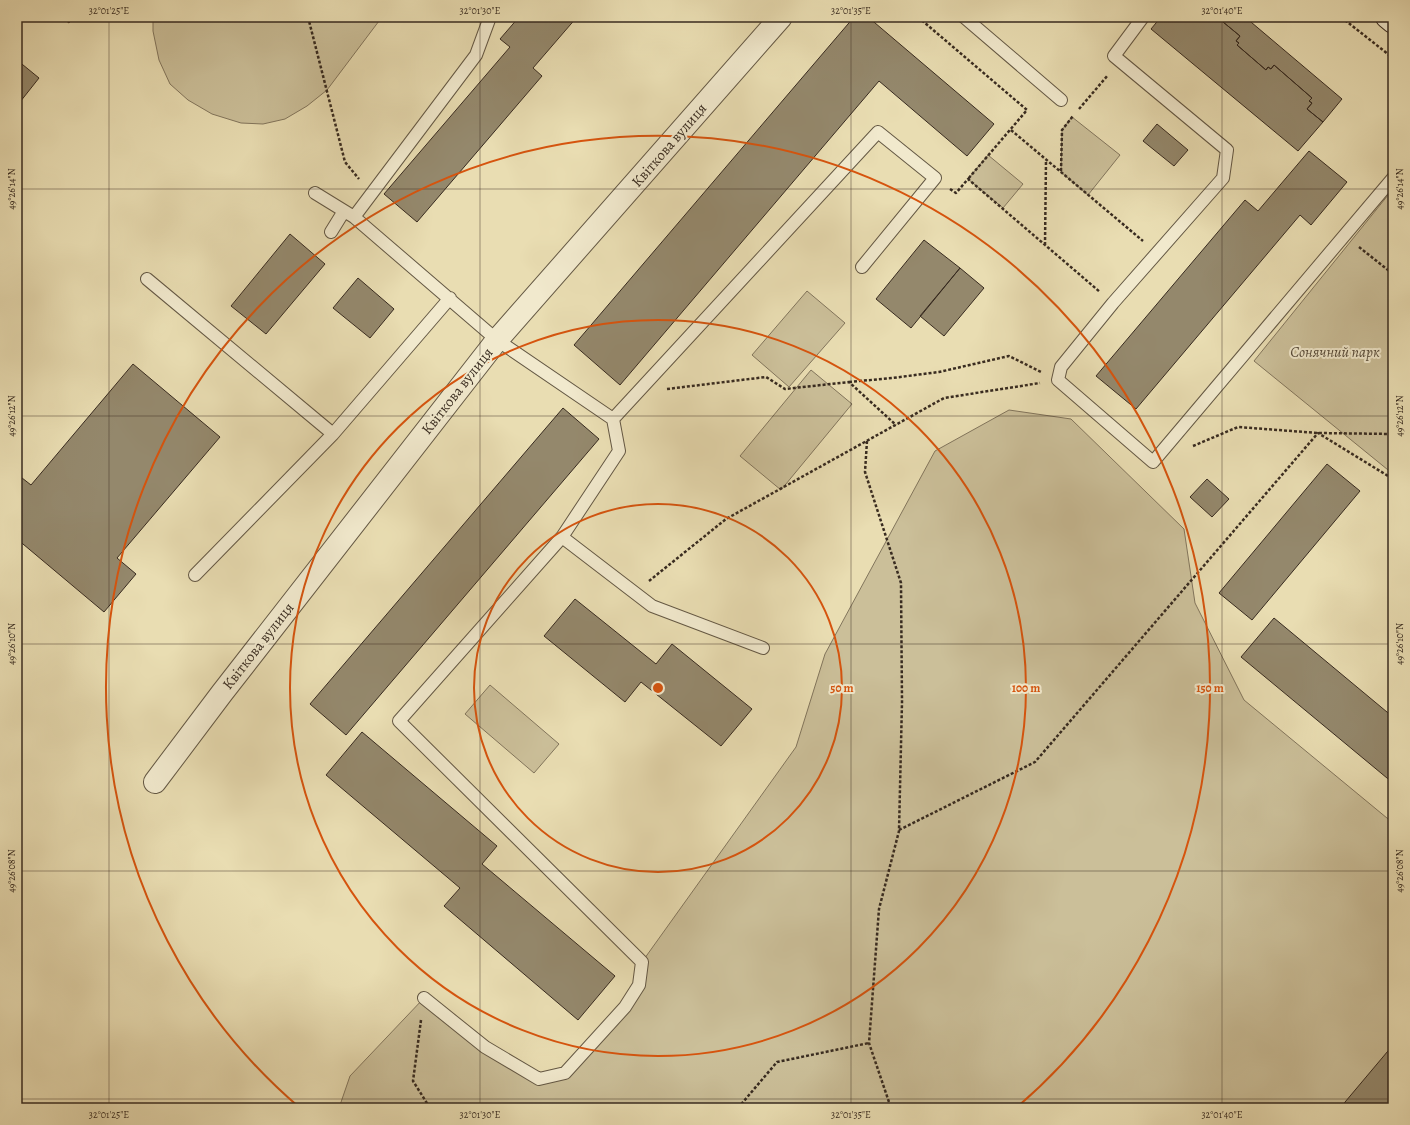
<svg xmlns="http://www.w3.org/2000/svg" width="1410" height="1125" font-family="Alegreya,serif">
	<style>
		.green { fill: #cbbf99; stroke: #82755c }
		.building { fill: #94886c; stroke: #382b20 }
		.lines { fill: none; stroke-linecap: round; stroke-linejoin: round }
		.lane-casing { stroke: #645844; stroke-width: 14 }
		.street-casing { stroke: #645844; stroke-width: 24 }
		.secondary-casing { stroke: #382b20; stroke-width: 24 }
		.path { stroke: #382b20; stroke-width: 2.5; stroke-dasharray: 3 2; stroke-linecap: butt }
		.lane { stroke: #f1e9cd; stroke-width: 12 }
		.street { stroke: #f1e9cd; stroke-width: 22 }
		.secondary { stroke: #f1e9cd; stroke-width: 22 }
		.ticks { fill: none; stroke: #382b20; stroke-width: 1; stroke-opacity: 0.45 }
		.ring { fill: none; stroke: #d6540e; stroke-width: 2 }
		.labels { text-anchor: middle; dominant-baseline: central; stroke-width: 4; stroke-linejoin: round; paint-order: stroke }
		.street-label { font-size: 15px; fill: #382b20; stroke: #f1e9cd }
		.park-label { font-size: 15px; font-style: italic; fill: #554938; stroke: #f1e9cd }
		.centre { fill: #d6540e; stroke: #f1e9cd; stroke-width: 2 }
		.ring-label { font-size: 12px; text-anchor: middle; font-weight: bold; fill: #d6540e; stroke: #f1e9cd; stroke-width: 4; stroke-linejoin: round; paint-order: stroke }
		.neatline { fill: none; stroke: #382b20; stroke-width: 1.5 }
		.ticks-label { font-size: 10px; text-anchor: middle; fill: #382b20 }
	</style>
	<rect width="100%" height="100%" fill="#e9ddb2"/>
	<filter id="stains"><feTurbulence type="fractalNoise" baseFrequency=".005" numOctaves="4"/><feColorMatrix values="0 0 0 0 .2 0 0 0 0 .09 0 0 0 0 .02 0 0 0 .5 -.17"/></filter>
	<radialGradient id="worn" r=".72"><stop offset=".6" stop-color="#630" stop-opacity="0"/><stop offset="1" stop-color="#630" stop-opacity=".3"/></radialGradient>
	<path class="green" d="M153 17H382L327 90 307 106 285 119 263 124 241 123 212 114 188 100 170 84 159 60 153 31Z
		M1072 117 1120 155 1088 195 1061 172 1062 130Z
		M988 155 1023 184 1003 208 968 179Z
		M1393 189V474L1254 361Z
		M807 291 845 323 789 387 752 355Z
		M811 370 852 404 781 490 740 456Z
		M1009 410 1071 419 1184 529 1195 603 1244 700 1393 823V1108H339L350 1076 424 998 539 1079 565 1072 625 1007 642 962 796 747 825 654 935 451Z
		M490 685 559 744 534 773 465 714Z"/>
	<path class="building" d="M61 17H73L69 23Z
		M519 17H577L533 68 542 76 417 222 384 194 510 47 500 39Z
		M854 17H868L994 124 967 156 879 81 620 385 574 345Z
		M1161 17H1217L1240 36 1236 41 1239 43 1237 45 1266 70 1268 67 1271 69 1274 65 1312 98 1309 101 1312 103 1307 109 1323 122 1298 151 1151 29Z
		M1217 17H1245L1342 99 1323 122 1307 109 1312 103 1309 101 1312 98 1274 65 1271 69 1268 67 1266 70 1237 45 1239 43 1236 41 1240 36Z
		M17 60 39 78 20 102 17 100Z
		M1157 124 1188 150 1174 166 1143 141Z
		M1309 151 1347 182 1311 225 1300 215 1136 409 1096 376 1245 200 1258 211Z
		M290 234 325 264 266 334 231 306Z
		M924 240 960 268 911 328 876 299Z
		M960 268 984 288 944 336 920 316Z
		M358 278 394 309 370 338 333 308Z
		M133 364 220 437 117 558 136 574 104 612 17 539V474L31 485Z
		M563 408 599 439 346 735 310 704Z
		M1327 464 1360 491 1252 620 1219 593Z
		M1207 479 1229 499 1212 517 1190 497Z
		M575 599 656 664 672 644 752 709 721 746 641 682 625 702 544 636Z
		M1274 618 1393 717V783L1241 657Z
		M362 732 497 846 482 864 615 976 578 1020 444 906 460 888 326 775Z
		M1393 1045V1108H1340Z"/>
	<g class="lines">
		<g class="lane-casing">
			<path id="lane" d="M490 17 476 55 354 217 497 340 613 419 878 132 935 178 862 267
				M964 17 1061 100
				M1143 17 1114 56 1227 150 1223 178 1113 303 1061 367 1058 380 1153 462 1393 178
				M315 193 354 217
				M331 232 344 211
				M147 279 333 434
				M613 419 619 451 562 537 652 606 763 648
				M195 575 333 434 450 298
				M424 998 485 1047 539 1079 565 1073 625 1007 639 985 642 962 399 721 562 537"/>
		</g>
		<g class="street-casing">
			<path id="street" d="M155 782 222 693 497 340 781 17"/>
		</g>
		<g class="secondary-casing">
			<path id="secondary" d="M1387 17 1393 22"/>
		</g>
		<path class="path" d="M308 17 345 162 359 179
			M918 17 1027 110 968 179
			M1341 17 1393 58
			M1079 109 1108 75
			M1011 130 1143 241
			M1061 171 1062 130 1073 116
			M950 189 956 193 968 179 1100 292
			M1045 245 1046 160
			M1359 247 1393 274
			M849 382 892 378 939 372 1009 356 1041 372
			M667 389 766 377 785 389 849 382 896 425
			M867 441 865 472 901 583 902 702 899 831 879 909 869 1043 891 1108
			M1193 446 1238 427 1318 433 1393 434
			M649 581 726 519 944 398 1040 383
			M899 830 1035 762 1318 433 1393 479
			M421 1020 413 1081 430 1108
			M738 1108 777 1062 869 1043"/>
		<use href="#lane" class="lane"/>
		<use href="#street" class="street"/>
		<use href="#secondary" class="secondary"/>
	</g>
	<path class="ticks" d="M109 17V1108M480 17V1108M851 17V1108M1222 17V1108M17 189H1393M17 416H1393M17 644H1393M17 871H1393M17 1099H1393"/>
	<g class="ring">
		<circle cx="658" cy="688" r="184"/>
		<circle cx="658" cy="688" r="368"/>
		<path d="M300 1108A552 552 0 1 1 1016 1108"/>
	</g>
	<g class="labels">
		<g class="street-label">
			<text transform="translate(669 145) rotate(-49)">Квіткова вулиця</text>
			<text transform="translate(457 391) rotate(-52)">Квіткова вулиця</text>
			<text transform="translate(258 646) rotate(-52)">Квіткова вулиця</text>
		</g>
		<g class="park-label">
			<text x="1335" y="352">Сонячний парк</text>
		</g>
	</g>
	<circle cx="658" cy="688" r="6" class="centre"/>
	<g class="ring-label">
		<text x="842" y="692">50 m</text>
		<text x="1026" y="692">100 m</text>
		<text x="1210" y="692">150 m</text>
	</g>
	<rect width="1410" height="1125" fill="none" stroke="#e9ddb2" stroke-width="44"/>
	<rect x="22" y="22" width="1366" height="1081" class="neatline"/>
	<g class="ticks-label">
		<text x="109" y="14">32°01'25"E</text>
		<text x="480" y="14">32°01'30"E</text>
		<text x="851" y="14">32°01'35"E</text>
		<text x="1222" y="14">32°01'40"E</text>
		<text transform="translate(11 189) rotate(-90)" y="4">49°26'14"N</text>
		<text transform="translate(1399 189) rotate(-90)" y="4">49°26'14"N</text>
		<text transform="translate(11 416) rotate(-90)" y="4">49°26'12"N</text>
		<text transform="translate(1399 416) rotate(-90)" y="4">49°26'12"N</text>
		<text transform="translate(11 644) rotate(-90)" y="4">49°26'10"N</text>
		<text transform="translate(1399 644) rotate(-90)" y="4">49°26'10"N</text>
		<text transform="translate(11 871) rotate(-90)" y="4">49°26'08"N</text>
		<text transform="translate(1399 871) rotate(-90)" y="4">49°26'08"N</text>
		<text x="109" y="1118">32°01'25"E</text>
		<text x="480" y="1118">32°01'30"E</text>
		<text x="851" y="1118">32°01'35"E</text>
		<text x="1222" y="1118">32°01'40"E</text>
	</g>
	<rect width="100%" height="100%" filter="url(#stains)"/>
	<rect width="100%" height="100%" fill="url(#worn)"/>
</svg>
